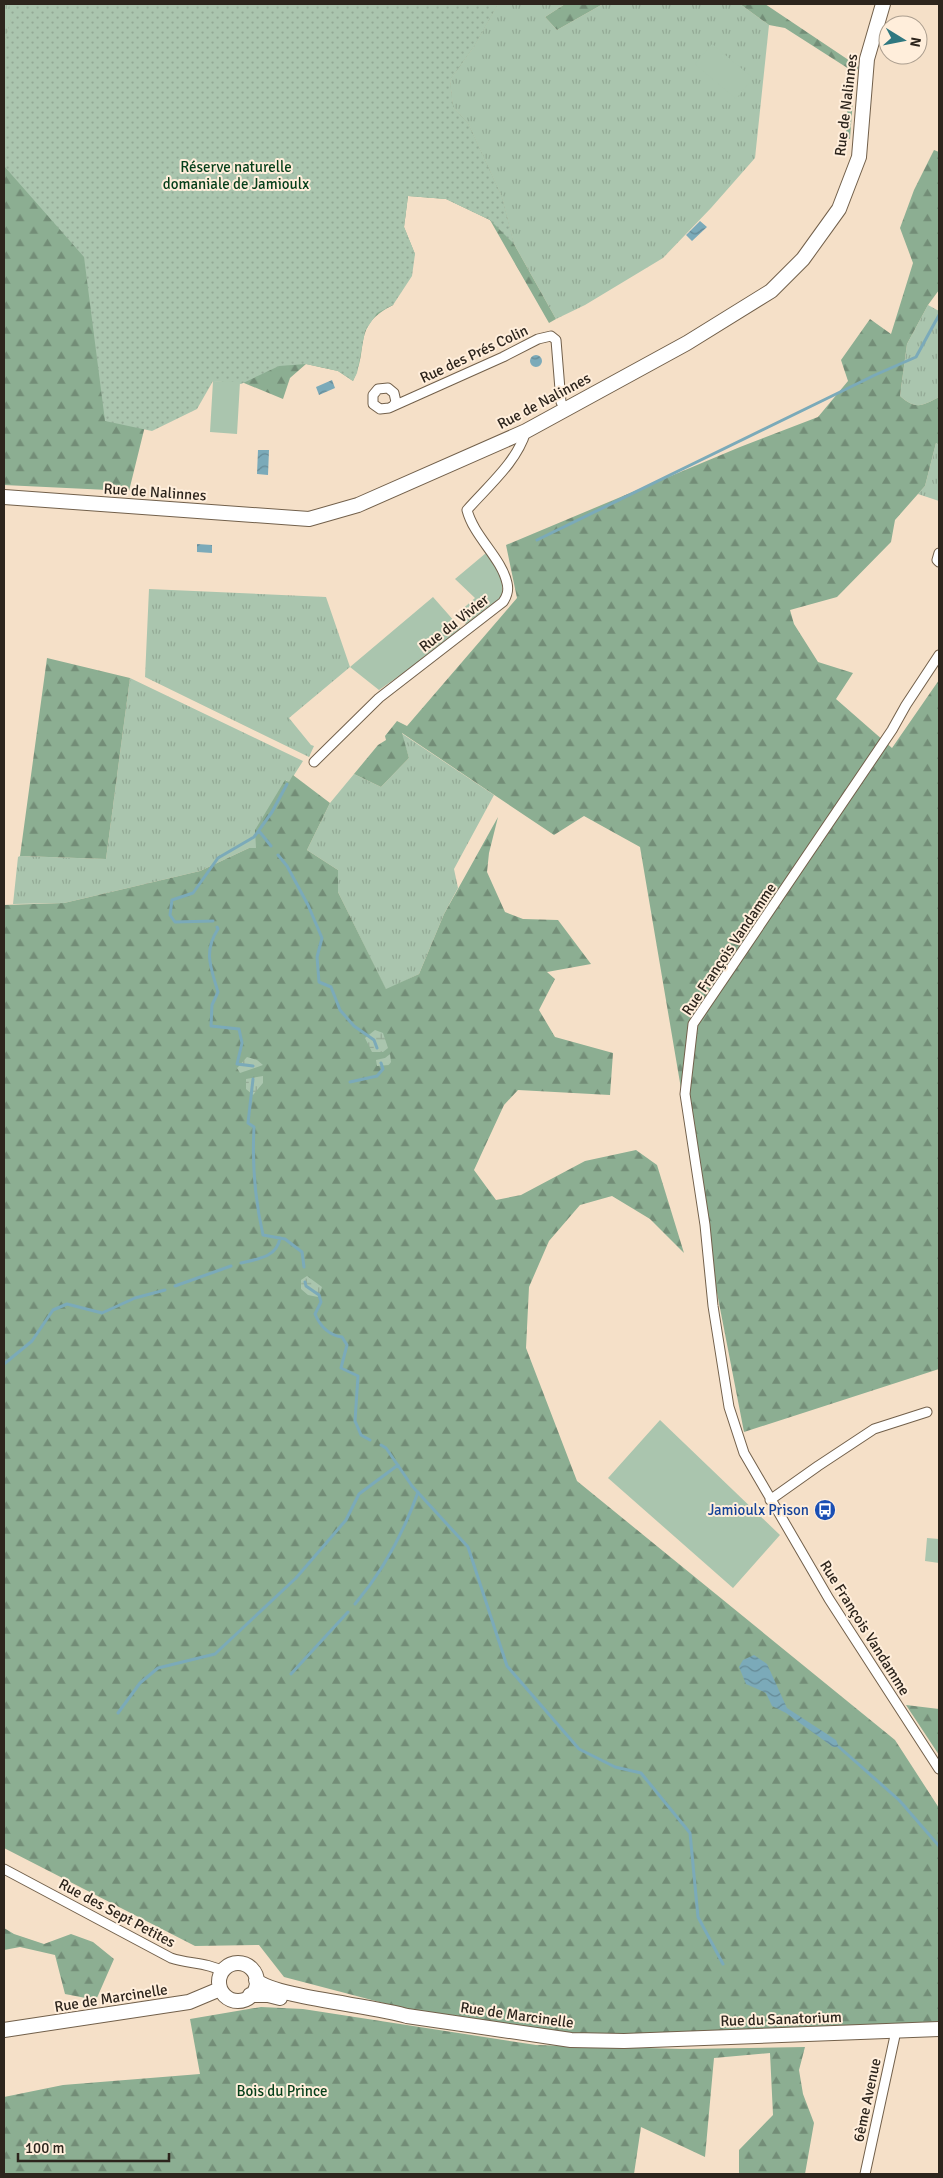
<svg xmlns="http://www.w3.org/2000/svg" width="943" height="2178" font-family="Signika,sans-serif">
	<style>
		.grass { fill: url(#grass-tufts) }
		.forest { fill: url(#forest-firs) }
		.wetland { fill: url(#wetland-marsh) }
		.park { fill: url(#park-dots) }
		.garden { fill: #aac5ae }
		.water { fill: url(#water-waves) }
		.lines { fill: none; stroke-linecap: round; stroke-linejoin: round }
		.stream { stroke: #7baab9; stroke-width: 3 }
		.street-casing { stroke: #72604b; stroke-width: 11 }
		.secondary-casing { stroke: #72604b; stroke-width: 16 }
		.street { stroke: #fff; stroke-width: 9 }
		.secondary { stroke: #fff; stroke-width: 14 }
		.labels { text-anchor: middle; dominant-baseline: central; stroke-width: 4; stroke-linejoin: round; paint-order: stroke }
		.street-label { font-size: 15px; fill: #2d251d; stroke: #ffeedb }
		.park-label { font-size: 15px; fill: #053e19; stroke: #ffeedb }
		.transit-label { font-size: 15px; fill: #164399; stroke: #ffeedb; text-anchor: end }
	</style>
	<defs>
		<pattern id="grass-tufts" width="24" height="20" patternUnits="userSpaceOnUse" patternTransform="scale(1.25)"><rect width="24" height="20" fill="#aac5ae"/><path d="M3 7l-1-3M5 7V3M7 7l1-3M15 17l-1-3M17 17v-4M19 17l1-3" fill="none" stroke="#93a995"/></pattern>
		<pattern id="forest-firs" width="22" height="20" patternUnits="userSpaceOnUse" patternTransform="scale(1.25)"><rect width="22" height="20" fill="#8cae92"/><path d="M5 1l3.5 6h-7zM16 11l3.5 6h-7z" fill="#738d77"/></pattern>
		<pattern id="wetland-marsh" width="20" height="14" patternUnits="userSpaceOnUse" patternTransform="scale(1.25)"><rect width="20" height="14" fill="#aac5ae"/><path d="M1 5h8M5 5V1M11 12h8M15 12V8" fill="none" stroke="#93a995"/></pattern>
		<pattern id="park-dots" width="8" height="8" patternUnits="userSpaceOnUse" patternTransform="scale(1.25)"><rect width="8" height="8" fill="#aac5ae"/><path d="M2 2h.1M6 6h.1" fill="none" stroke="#93a995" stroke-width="1.8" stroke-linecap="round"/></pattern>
		<pattern id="water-waves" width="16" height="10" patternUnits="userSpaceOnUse" patternTransform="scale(1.25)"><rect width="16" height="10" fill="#7baab9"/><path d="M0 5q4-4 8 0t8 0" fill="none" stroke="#658a96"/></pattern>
	</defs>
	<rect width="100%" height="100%" fill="#f5e0c8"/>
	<path class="grass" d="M4 4H11V18L4 44Z
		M498 4H565L545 17 557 30 603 4H740L769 25 755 158 711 208 663 258 585 305 556 319 514 244 502 197 468 123 453 107 450 80 475 45Z
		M928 305 939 311V397C922 406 916 410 900 396L907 344Z
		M936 443 939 445V501L918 494 925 486Z
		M149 589 326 597 350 667 289 718 311 745 314 746 309 757 145 677Z
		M130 678 303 761 289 783 286 780 257 848H249L200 871 64 903 13 904 18 857 20 856 106 859Z
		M401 733 494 795 454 869 458 888 444 914 419 974 386 990 338 892V870L307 850 330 803 354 774 381 787 409 758Z"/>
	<path class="forest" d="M498 4 475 45 450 80 453 107 468 123 502 197 514 244 556 319 549 323 490 220 446 199 408 196 404 227 415 254 393 305C351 326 370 348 353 381L338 371 306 364 290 378 283 399 244 383 230 362 146 422 129 491 4 485V44L11 18Z
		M565 4H603L557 30 545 17Z
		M740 4H765L859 67 855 73 850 139 846 138 849 69 785 28 769 25Z
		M934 150 939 152V290L928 305 907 344 900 396C916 410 922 406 939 397V445L936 443 925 486 895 520 891 542 837 597 790 610 794 624 818 662 853 673 836 699 892 748 939 680V1369L744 1432 706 1236 640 847 584 816 554 835 402 733 409 758 381 787 354 774 378 745 386 740 385 736 397 721 407 726 517 598 506 545 740 447 818 417 848 381 841 360 870 319 891 334 913 263 900 228 914 190Z
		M47 658 130 678 106 859 20 856Z
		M293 775 330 803 307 850 338 870V892L386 989 419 974 444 914 498 817 489 853 487 872 505 912 523 919 558 920 591 964 547 972 555 979 539 1010 555 1037 613 1053 610 1095 518 1090 504 1105 474 1170 496 1200 521 1195 585 1161 636 1150 657 1165 684 1253 650 1219 612 1196 580 1205 549 1241 529 1287 526 1348 577 1481 895 1740 939 1808V2023L771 2028 593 2037 410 2010 284 1977 259 1945 195 1946 4 1848V905L64 903 200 871 249 848H256L255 830 285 780 289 782Z
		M906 1705 939 1709V1755Z
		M4 1928 14 1934 44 1944 71 1934 93 1942 114 1959 96 2000 65 1994 55 1955 20 1947 4 1950Z
		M261 2007 303 2009 536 2045 683 2049 805 2047 799 2070 803 2094 814 2123 805 2174 739 2173V2150L773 2115 770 2053 714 2058 705 2157 641 2127 634 2174H4V2097L63 2085 200 2074 190 2019Z"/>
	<path class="wetland" d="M375 1030 383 1033 388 1048 383 1052H372L365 1038Z
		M390 1054 391 1062 389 1065 377 1066 376 1060 385 1058Z
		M247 1057 257 1060 263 1065 240 1073 237 1068Z
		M263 1076V1083L253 1095 246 1089V1079Z
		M307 1276 322 1287 318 1297 308 1295 301 1289V1280Z"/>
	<path class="park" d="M9 4H498L475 45 450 80 453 107 468 123 502 197 514 244 490 220 446 199 408 196 404 227 415 254 412 276 393 305 377 313 365 331 357 373 353 381 338 371 306 364 279 366 241 384 213 381 197 409 152 431 105 421 84 257 4 166V44L11 18Z"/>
	<path class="garden" d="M712 44 753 78 736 99 695 64Z
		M213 381 240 382 237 434 210 432Z
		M486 553C495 566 505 579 502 596L468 627 458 613 475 598 455 579Z
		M433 597 463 631 379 690 350 667Z
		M660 1420 780 1535 733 1588 608 1478Z
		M927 1538 939 1539V1563L925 1561Z"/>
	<path class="water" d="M700 221 707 227 692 241 686 235Z
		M530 361a6 6 0 1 1 12 0a6 6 0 1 1-12 0Z
		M332 380 335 388 319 395 316 387Z
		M258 450H269L268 475 257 474Z
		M197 544 212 545V553L197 552Z
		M754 1655 767 1664 787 1708 836 1740 839 1747H833L786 1713 772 1706 766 1693 746 1684 739 1667 743 1660Z"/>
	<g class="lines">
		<path class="stream" d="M537 540 875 375 916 357 939 315
			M259 831 271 846
			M278 855 287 866 308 905 322 938 317 957 319 982 331 987 340 1010 354 1026 374 1040 377 1048
			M213 921 175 922 170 915 172 900 193 893 218 858 254 837 272 812 287 784
			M217 927 218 929C203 952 211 968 218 992L212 1005 211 1026 239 1029 242 1043 237 1064 253 1066
			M253 1079 248 1123 254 1127C252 1164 255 1200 263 1235L285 1239 302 1252 304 1267
			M350 1082 377 1076 383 1069 381 1063
			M241 1263C258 1259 277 1257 280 1238
			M305 1282 306 1286 319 1295 321 1302 315 1314C320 1326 329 1335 342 1337L347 1345 341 1368 358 1376 355 1421 361 1435 370 1440
			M175 1286 231 1266
			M4 1364 32 1341 53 1310 67 1304 102 1313 135 1298 165 1290
			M381 1445 386 1448 412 1486 468 1547 507 1666 579 1749 615 1767 641 1773 690 1833 698 1917 723 1964
			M355 1604C382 1572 404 1532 418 1492
			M291 1674 348 1612
			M118 1713 140 1683 158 1668 215 1654 296 1578 346 1520 359 1494 398 1465
			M839 1747 899 1800 939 1846"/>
		<g class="street-casing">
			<path id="street" d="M393 406 396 402 394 393 388 388 378 389 373 395V404L380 409 389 408 503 357 538 339 551 336 556 340 561 402 565 409
				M939 553 937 560 939 562
				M939 655 906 705 892 730 693 1024 685 1094 705 1225 713 1306 729 1407 744 1453 829 1599 939 1769
				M314 762 379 698 503 602C507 596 509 591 507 583 501 557 474 537 467 510 488 486 517 462 526 431
				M770 1500 818 1466 874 1429 927 1412
				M4 1869 171 1958C188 1964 207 1962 222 1971
				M865 2174 896 2031"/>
		</g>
		<g class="secondary-casing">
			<path id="secondary" d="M4 497 309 519 358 505 526 431 687 343 771 291 803 259 839 209 859 157 867 59 883 4
				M219 1982a19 19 0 1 1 38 0a19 19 0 1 1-38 0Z
				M256 1980C273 1997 377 2006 407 2016L571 2040 624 2041 939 2029
				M250 1995H268L280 1998
				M4 2030 189 2002 220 1989"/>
		</g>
		<use href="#street" class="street"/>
		<use href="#secondary" class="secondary"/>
	</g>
	<defs>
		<g id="bus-disc" transform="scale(1.125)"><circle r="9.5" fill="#1a4fb4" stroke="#ffeedb"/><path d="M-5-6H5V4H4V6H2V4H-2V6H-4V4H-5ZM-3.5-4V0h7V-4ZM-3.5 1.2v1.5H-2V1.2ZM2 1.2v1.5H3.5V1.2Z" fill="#fff"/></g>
	</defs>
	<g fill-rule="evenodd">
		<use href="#bus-disc" x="825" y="1510"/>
	</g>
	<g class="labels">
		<g class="street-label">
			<text transform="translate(846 105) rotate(-83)">Rue de Nalinnes</text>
			<text transform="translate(474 354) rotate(-25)">Rue des Prés Colin</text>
			<text transform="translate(544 401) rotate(-28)">Rue de Nalinnes</text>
			<text transform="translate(155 492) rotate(4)">Rue de Nalinnes</text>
			<text transform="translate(454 623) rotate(-38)">Rue du Vivier</text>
			<text transform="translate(729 949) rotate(-56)">Rue François Vandamme</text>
			<text transform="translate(865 1628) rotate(58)">Rue François Vandamme</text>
			<text transform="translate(117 1913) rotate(28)">Rue des Sept Petites</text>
			<text transform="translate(111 1998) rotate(-9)">Rue de Marcinelle</text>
			<text transform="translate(517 2015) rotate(8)">Rue de Marcinelle</text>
			<text transform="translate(781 2019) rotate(-2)">Rue du Sanatorium</text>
			<text transform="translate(867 2100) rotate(-78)">6ème Avenue</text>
		</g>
		<g class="park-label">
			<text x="236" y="167">Réserve naturelle<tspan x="236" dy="17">domaniale de Jamioulx</tspan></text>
			<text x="282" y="2091">Bois du Prince</text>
		</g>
		<g class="transit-label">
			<text x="809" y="1510">Jamioulx Prison</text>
		</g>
	</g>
	<rect width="943" height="2178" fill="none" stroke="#2d251d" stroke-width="10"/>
	<g transform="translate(903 40) rotate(100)"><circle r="24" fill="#ffeedb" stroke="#ab9e8f"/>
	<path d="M0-4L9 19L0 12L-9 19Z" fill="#307880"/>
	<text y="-8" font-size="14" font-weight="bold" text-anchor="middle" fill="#2d251d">N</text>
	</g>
	<path d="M18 2153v8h151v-8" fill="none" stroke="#2d251d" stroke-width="2.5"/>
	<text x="25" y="2153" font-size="15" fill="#2d251d" stroke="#ffeedb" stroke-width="4" paint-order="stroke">100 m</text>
</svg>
